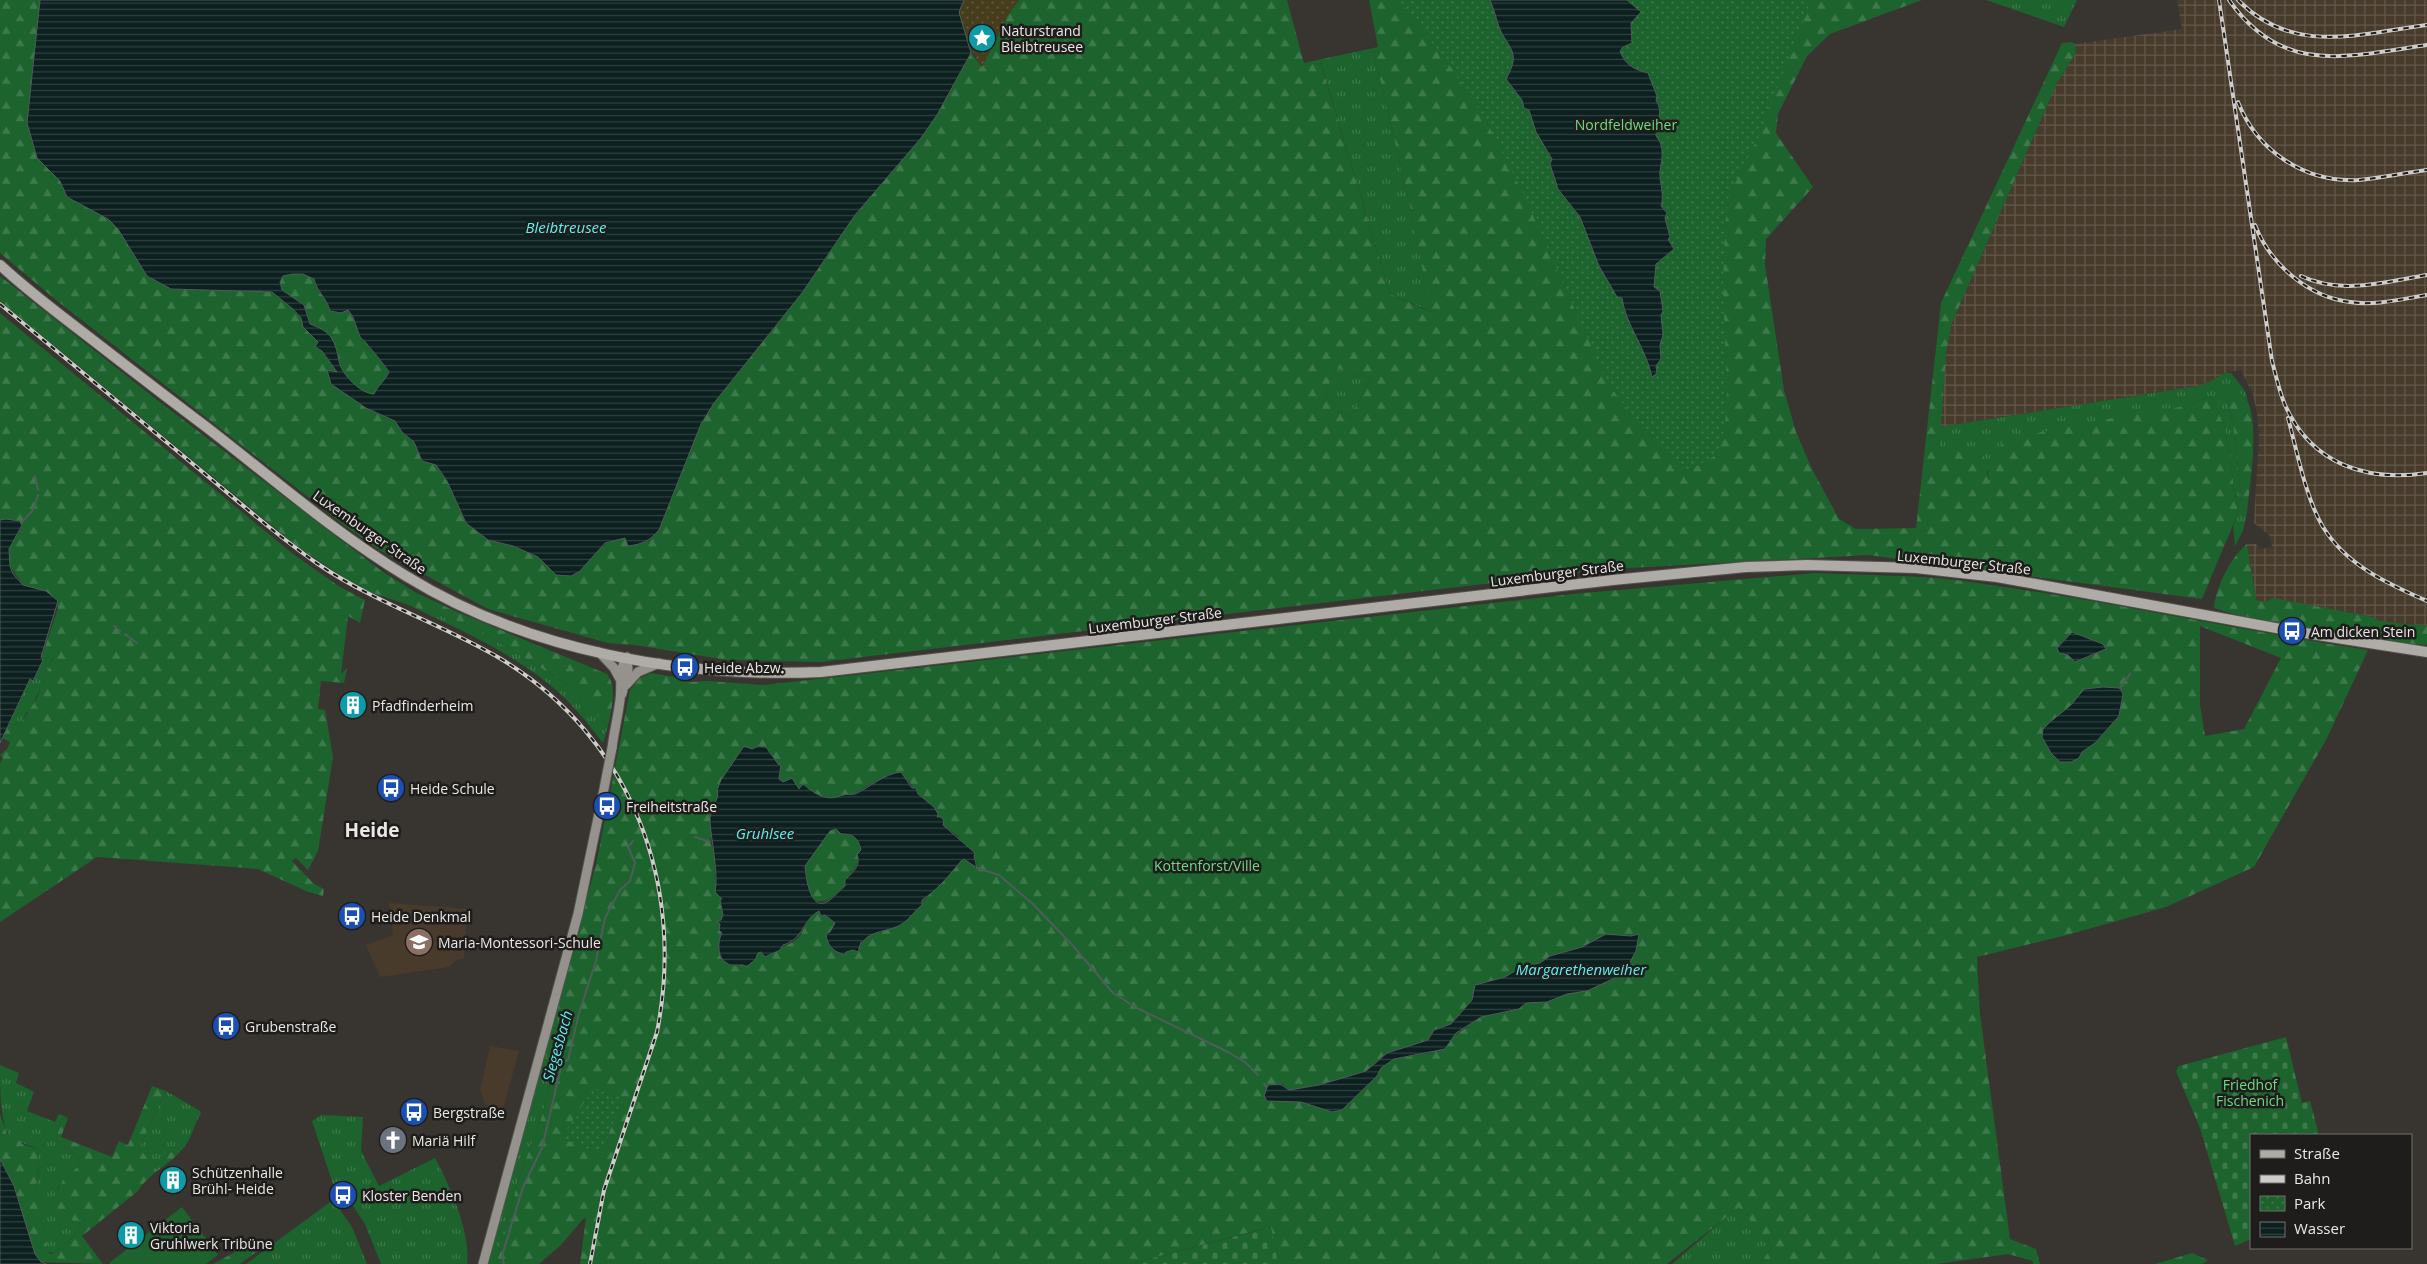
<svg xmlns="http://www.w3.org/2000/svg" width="2427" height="1264" font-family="'Open Sans',sans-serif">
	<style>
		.industrial { fill: url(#industrial-grid) }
		.education { fill: #483b2c }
		.grass { fill: url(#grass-tufts) }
		.forest { fill: url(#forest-firs); fill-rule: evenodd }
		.sand { fill: url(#sand-dots) }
		.cemetery { fill: url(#cemetery-stones) }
		.park { fill: url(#park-dots) }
		.garden { fill: #1c632d }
		.water { fill: url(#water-rules); stroke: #4f5c5b; fill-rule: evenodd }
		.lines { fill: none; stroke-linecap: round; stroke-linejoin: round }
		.stream { stroke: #4f5c5b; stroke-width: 2 }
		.secondary-casing { stroke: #54524d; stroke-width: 11 }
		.primary-casing { stroke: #54524d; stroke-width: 12 }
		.secondary { stroke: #95928e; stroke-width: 9 }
		.primary { stroke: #afaba6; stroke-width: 10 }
		.rail-casing { stroke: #cfcdca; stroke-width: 4 }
		.rail { stroke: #1e1d1b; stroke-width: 2; stroke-dasharray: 5.5; stroke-linecap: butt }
		.secondary-bridge-casing { stroke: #54524d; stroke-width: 11; stroke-linecap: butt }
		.secondary-bridge { stroke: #95928e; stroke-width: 9 }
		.labels { text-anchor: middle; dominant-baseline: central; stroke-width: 5; stroke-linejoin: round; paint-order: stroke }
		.poi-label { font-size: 14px; fill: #eae8e5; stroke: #1e1d1b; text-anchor: start }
		.park-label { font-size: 14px; fill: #71da84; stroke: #1e1d1b }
		.street-label { font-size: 14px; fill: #eae8e5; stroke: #1e1d1b }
		.water-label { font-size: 15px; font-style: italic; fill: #5df0f0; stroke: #1e1d1b }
		.district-label { font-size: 19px; font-weight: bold; fill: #eae8e5; stroke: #1e1d1b }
	</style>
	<defs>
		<pattern id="industrial-grid" width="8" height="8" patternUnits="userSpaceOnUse" patternTransform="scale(1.25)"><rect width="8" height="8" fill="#473b2c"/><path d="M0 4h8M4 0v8" fill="none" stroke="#62574a"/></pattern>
		<pattern id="grass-tufts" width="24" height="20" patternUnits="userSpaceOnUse" patternTransform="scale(1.25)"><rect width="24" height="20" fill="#1c632d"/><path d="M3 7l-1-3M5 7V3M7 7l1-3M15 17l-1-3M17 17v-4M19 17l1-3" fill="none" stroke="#3d794b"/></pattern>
		<pattern id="forest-firs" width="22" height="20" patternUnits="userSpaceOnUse" patternTransform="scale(1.25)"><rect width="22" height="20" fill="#1c632d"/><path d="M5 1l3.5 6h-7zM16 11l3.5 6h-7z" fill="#3d794b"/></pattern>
		<pattern id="sand-dots" width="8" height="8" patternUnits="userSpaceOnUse" patternTransform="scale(1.25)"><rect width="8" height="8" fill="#463d1d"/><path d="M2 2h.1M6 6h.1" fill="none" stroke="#61593e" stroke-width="1.8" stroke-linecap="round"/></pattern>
		<pattern id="cemetery-stones" width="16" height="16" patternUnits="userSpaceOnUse" patternTransform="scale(1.25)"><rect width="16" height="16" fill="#1c632d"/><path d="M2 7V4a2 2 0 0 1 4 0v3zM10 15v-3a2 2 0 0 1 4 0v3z" fill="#3d794b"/></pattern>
		<pattern id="park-dots" width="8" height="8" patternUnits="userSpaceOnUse" patternTransform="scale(1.25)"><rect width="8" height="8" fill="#1c632d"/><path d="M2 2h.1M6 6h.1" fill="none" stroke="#3d794b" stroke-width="1.8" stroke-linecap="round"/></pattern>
		<pattern id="water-rules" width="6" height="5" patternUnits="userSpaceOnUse" patternTransform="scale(1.25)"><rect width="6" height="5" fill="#0d2020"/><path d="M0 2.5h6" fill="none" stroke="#304040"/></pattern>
	</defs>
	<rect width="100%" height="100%" fill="#383530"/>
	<path class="industrial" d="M2177 0H2427V626L2378 621 2373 617 2273 599 2266 602 2256 600 2247 544H2256L2260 549 2272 547 2270 536 2254 523 2259 437 2257 412 2253 395 2241 370 2225 373 2203 385 1940 427 1946 353 1952 323 2057 83 2076 53 2075 44 2182 29Z"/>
	<path class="education" d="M389 903 467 909 464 959 456 960 449 967 380 977 366 945 393 935Z
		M490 1046 519 1051 501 1116 485 1104 480 1090Z"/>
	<path class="grass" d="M1986 0H2077L2064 27Z
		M1373 49 1410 206 1432 312 1390 294 1320 60Z
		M1336 368 1371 378 1350 418 1324 396Z
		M2225 373H2231L2245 391 2248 400 2234 389 2227 399 2233 424 2242 504 2247 512 2243 531 2235 546 2233 526 2238 513 2225 428 2211 396 2187 406 2080 425 1989 489 1988 471 1939 452 1940 427 2203 385Z
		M404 603 475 627 565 683 608 726 603 743C586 721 568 698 545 681 503 648 452 626 404 603Z
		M43 653 53 657 31 710 26 713 22 722 12 726 9 724 30 679 34 680 43 660 41 657Z
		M556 1005 561 1021V1038L542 1116 520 1175 501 1241 497 1264H483Z
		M0 1065 19 1073 16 1083 34 1092 27 1111 55 1122 59 1114 68 1118 61 1120 56 1140 77 1156 79 1165 57 1188 58 1208 85 1219 79 1224 75 1235 54 1253 48 1252 44 1228V1204L36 1187 39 1156 37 1149C28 1144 18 1143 9 1135 0 1123 0 1083 0 1065Z
		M166 1091 200 1111 201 1114C193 1125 193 1136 185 1146L173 1148 157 1171 139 1148Z
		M321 1115 363 1117 361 1151 379 1186 435 1158C450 1186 471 1233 467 1264H381L365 1224 351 1203 333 1184 312 1121Z
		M333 1200 352 1227 367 1264H246Z
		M1739 1206 1772 1247 1760 1264H1672Z"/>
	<path class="forest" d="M0 0H40L35 53 37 158 60 181 67 197 108 219 118 229 147 276 171 289 272 292 293 309 301 318 303 327 318 342 315 347 322 351 338 373 327 370 350 396 366 408 395 421 402 432 414 442 422 461 436 465 447 481 466 523 488 540 513 546 538 557 556 575 579 572C607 542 604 534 649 541L659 530 701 424 714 403 802 293 845 228 896 165 971 53 982 67 1008 15 1019 0H1287L1304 63 1378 47 1369 0H1922L1830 34 1807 56 1778 114 1776 133 1813 187 1766 239 1765 265 1784 390 1796 432 1812 469 1839 519 1856 529 1916 528 1941 303 2062 43 2071 42 2075 44 2076 53 2057 83 1952 323 1946 353 1939 452 1982 447 1990 487 2002 445 2007 439 2148 411 2187 406 2211 396 2225 428 2238 513 2202 599 1868 555 1610 569 821 662 727 660 635 645 608 643 488 609 381 551 345 526 56 300 0 253ZM1373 49 1410 206 1431 312 1390 294 1320 61ZM1336 368 1371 378 1350 418 1324 396Z
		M293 274H303L314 279C318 298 331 304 348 310L370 349 384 363 389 372C385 381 378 385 374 395 361 394 341 374 339 361 337 352 336 344 330 336 325 330 318 327 310 324 307 308 296 298 282 290L280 282 283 276Z
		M0 276 161 403 383 572 415 592 455 611 607 674C618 687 611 710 608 726L565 683 475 627 370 592 346 579 298 547 0 301Z
		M0 313 293 554 340 587 365 600 360 623 348 616 341 674 347 668 344 683 321 681 318 709 325 710 333 757 318 851 308 870 296 858 292 861 314 884 324 889 323 896 306 891 258 869 97 857 0 922V763L3 758 0 755 7 749 10 742 2 738 9 724 12 726 22 722C28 710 38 702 40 688L34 685 42 683 53 658 43 653 58 608 55 597 31 587 23 585C12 568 0 559 15 537 19 532 22 529 21 523L0 520Z
		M2234 389C2239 392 2246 397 2248 402 2259 429 2250 483 2247 512L2242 504 2233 424 2227 398Z
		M2247 544 2256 600 2266 602 2273 598 2373 617 2379 621 2427 626V645L2372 641 2233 614 2214 608C2216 587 2230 558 2247 544Z
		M1815 573C1862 575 1909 575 1956 580 2094 598 2230 629 2368 650L2327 738 2254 867 2166 907 2067 935 1977 957 1980 1014 2010 1239 2036 1249 2040 1264H2033V1261L2008 1254 1937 1264H1760L1772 1247 1739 1207 1667 1264H1278L1270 1227 1130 1264H580L586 1218 583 1219 561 1245 539 1264H497L501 1241 520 1175 542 1116 561 1038V1021L556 1005 596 865 630 690 640 678 651 673 681 678 690 682 707 681 764 685 1572 594ZM2200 626 2281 658 2244 729 2205 736 2200 705ZM2072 633 2092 641 2094 655 2075 662 2068 655 2059 653 2063 641ZM2103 687 2120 688 2123 699 2120 705 2119 716 2095 743 2082 752 2079 758 2051 753 2042 737 2050 722 2075 702 2085 689ZM758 746 766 747C774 757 780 765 779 779L783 783 792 779 800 789 803 784 816 795 831 799H838L844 795H852L876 781 908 780 918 794 932 806 943 825 958 836 962 843 972 850 978 866 964 859 961 861 901 925 869 936 853 950 846 952 845 955 830 932 835 923 819 911C802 920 806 935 793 942 784 948 768 950 758 953L755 960 738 966 730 965 721 953C720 941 721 928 722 916 723 912 720 905 720 900L722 899 715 881 714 852 710 842 721 780 736 758ZM1606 934 1631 936 1638 934 1628 966 1617 977 1587 991 1567 994 1547 1002 1526 1003 1519 1009 1481 1017 1430 1053 1394 1059 1381 1068 1377 1076 1342 1110 1332 1112 1301 1102 1267 1101 1264 1096 1268 1085 1283 1084 1289 1090 1319 1085 1366 1071 1387 1053 1428 1040 1432 1034 1451 1024 1469 1004 1474 997 1475 985 1505 977 1520 968 1540 963 1550 956 1582 947Z
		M836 828 841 834C872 835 861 865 845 880V886C833 895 829 905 813 900L806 882 805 866 830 831Z
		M152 1086 166 1091 139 1148 157 1170 173 1148 185 1146C172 1164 150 1172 138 1191L82 1236 103 1264 41 1262 35 1254 27 1232 14 1186 0 1159V1114L7 1134H15L22 1144 37 1149 39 1156 36 1187 44 1204V1228L48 1251 50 1254 54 1253 75 1235 79 1224 84 1220 73 1221 66 1211 55 1208C49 1190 68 1177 79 1165L77 1156 56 1140 61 1120 68 1118 61 1137 112 1157 119 1141 128 1145Z
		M259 1239 267 1244 240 1264H213Z
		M2192 1253 2208 1260 2202 1264H2155Z"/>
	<path class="sand" d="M964 0H1019L1008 15 982 67C974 57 958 25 959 11 960 8 963 3 964 0Z"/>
	<path class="cemetery" d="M2286 1037 2302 1103 2310 1101 2319 1135H2251V1239L2235 1246 2200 1128 2176 1071 2179 1066Z
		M1271 1227 1278 1264H1130Z"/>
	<path class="park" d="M1399 0H1811L1758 138 1729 195 1725 227 1723 287 1727 392 1725 424 1718 454 1690 470 1685 468 1634 419 1607 382 1523 193 1484 117 1450 66Z
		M593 1089 625 1098 619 1107 601 1154 561 1138Z"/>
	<path class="garden" d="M182 1207 218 1255 206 1264H110L109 1263Z"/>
	<path class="water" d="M40 0H964L959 12 971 53 937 115 921 138 855 215 802 293 714 403 701 424 659 530C649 541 643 544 628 546L625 538 605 543 579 572 571 576 556 575 538 557 513 546 488 540 466 523 447 481 436 465 422 461 414 442 402 432 395 421 366 408 331 384 327 370 337 372 322 351 315 347 318 342 303 327 301 318 293 309 272 292 171 289 147 276 118 229 108 219 67 197 60 181 37 158 27 123ZM293 274H303L314 279C317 292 327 298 330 311L341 313 348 310 353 317 360 337C364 339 387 368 389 372 385 381 378 385 374 394 361 394 341 374 339 361 337 352 336 344 330 336 325 330 318 327 310 324L304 305 282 290 280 282 283 276Z
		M1490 0H1627L1641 12 1631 23 1632 43 1623 47 1620 51C1625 65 1635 70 1648 73L1657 96 1656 101C1664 110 1656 125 1656 136 1665 146 1662 158 1660 171 1659 181 1665 196 1661 206L1667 213 1665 218 1670 237 1668 239 1674 249 1656 264 1654 287 1660 291 1663 311 1661 315 1663 335 1660 345 1661 359 1656 366 1657 373 1652 377C1646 348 1626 326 1622 298L1617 297 1599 266 1580 217 1558 189 1550 164 1552 159 1536 132 1529 110 1524 108 1522 100 1506 79C1522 51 1508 49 1499 27 1496 18 1494 9 1490 0Z
		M6 519 20 521 22 525 9 549 10 566 13 574 23 585 46 591 58 601 41 657 43 660 33 681 30 679 0 743V520Z
		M2072 632 2103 644 2106 649 2075 662 2068 655 2059 653 2057 648Z
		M2103 687 2120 688 2123 694 2119 716 2095 743 2082 752 2079 758 2071 762H2060L2051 753 2042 737 2043 729 2050 722 2071 705 2084 689Z
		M744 746 752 749 758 746 766 747 778 764 781 765 779 779 783 782 792 778 799 789 803 784C816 795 827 802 843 795 846 794 851 795 855 794 871 787 883 774 901 772L912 788H916L918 794 934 807 938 814 937 817H941L944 821 943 825 975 853 974 856 977 868 964 859 961 861C949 876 937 890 922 900V905C914 911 910 919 902 924 890 932 870 930 863 942H861L858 952 853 950 846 952 845 955C834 952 827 946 826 934L830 932 835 923 825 915 821 916 819 911C802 920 804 939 783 945L780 950 765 957 761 952 758 953 755 960 746 967 743 965H730C728 964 722 960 721 957 718 951 718 940 722 933L719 930 720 924 717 922 721 920 723 915 720 900 722 899 715 892C719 876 711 838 710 822 709 809 721 798 717 790L721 780ZM836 829 841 834C853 834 858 837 861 850L857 854C861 865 854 872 845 880V886C840 890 835 896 830 900 810 915 806 877 805 866L830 831Z
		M1606 934 1631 936 1639 934 1636 951 1628 966 1617 977 1587 991 1567 994 1547 1002 1526 1003 1519 1009 1481 1017 1456 1033 1445 1049 1394 1059 1381 1068 1377 1076 1342 1110 1332 1112 1301 1102 1267 1101 1264 1096 1268 1085 1280 1084 1289 1090 1319 1085 1366 1071 1387 1053 1428 1040 1434 1030 1451 1024 1472 1000 1475 985 1505 977 1520 968 1540 963 1550 956 1582 947Z
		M0 1159 14 1186 35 1254 41 1262 46 1264H0Z"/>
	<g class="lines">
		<path class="stream" d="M35 476 38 490
			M21 523 33 510 38 495
			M114 626 120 631
			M125 634 137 643
			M2120 688 2130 674
			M695 837 710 842
			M977 868 999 875 1033 904 1074 947 1113 993 1139 1009 1228 1052 1245 1062 1258 1075
			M1264 1084 1266 1086
			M504 1264 502 1256 523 1187 542 1148 562 1063 568 1060 579 1013 596 961 605 918 620 890 630 881 635 863 628 847 633 841"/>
		<g class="secondary-casing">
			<path id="secondary" d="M599 652 614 668 620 679
				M626 685 638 672 659 663
				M622 694 628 669 627 658
				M612 748C614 732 618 716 620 700 622 685 618 671 627 657
				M483 1264 578 914 603 794"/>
		</g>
		<g class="primary-casing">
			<path id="primary" d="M0 265C27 290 56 312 85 334 125 365 165 396 205 426 271 477 335 533 406 576 528 651 680 678 821 672L1613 580 1746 567 1807 565 1916 568 1997 577 2292 631 2427 652"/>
		</g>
		<use href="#secondary" class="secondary"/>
		<use href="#primary" class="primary"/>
		<g class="rail-casing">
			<path id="rail" d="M2219 0 2272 361C2276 376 2279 391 2285 405 2312 465 2367 482 2427 473
				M2229 0C2283 77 2348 56 2427 45
				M2238 0C2293 56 2359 34 2427 25
				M2238 102C2257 151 2305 183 2358 180 2381 178 2404 173 2427 170
				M2255 225C2270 264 2308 297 2350 302 2375 306 2402 299 2427 295
				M2301 276C2341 295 2385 282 2427 275
				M0 304C66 359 133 414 199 469 238 501 276 535 318 564 375 603 442 624 501 659 632 738 686 885 657 1032L604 1190 590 1264
				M2288 418C2297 451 2306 499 2323 527 2346 565 2388 584 2427 601"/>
		</g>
		<use href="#rail" class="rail"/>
		<g class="secondary-bridge-casing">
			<path id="secondary-bridge" d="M603 794 612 748"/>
		</g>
		<use href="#secondary-bridge" class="secondary-bridge"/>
	</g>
	<defs>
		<g id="sight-disc" transform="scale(1.4375)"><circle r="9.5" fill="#0f9aa8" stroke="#1e1d1b"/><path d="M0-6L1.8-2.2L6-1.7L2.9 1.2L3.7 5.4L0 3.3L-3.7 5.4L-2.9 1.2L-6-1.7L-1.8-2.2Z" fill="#fff"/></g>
		<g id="bus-disc" transform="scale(1.4375)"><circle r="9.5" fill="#1a4fb4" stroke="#1e1d1b"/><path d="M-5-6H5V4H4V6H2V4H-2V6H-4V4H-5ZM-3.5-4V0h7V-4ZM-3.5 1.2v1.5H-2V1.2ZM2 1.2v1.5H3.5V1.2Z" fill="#fff"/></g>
		<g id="building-disc" transform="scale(1.4375)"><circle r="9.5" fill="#0f9aa8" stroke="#1e1d1b"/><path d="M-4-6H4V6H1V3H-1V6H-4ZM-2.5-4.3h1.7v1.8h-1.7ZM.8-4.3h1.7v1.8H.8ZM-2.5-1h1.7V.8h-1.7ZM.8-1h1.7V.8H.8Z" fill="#fff"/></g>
		<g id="school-disc" transform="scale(1.4375)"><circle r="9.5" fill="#8d6e63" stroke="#1e1d1b"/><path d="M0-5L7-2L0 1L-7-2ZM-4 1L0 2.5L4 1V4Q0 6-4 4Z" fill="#fff"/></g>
		<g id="church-disc" transform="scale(1.4375)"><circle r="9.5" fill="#6b7280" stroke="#1e1d1b"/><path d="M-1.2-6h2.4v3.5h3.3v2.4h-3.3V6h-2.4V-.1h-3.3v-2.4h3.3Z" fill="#fff"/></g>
	</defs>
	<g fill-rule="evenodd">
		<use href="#sight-disc" x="982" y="38"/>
		<use href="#bus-disc" x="2292" y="631"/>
		<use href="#bus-disc" x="685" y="667"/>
		<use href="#building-disc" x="353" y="705"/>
		<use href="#bus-disc" x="391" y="788"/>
		<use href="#bus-disc" x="607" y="806"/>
		<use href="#bus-disc" x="352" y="916"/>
		<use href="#school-disc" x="419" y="942"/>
		<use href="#bus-disc" x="226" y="1026"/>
		<use href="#bus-disc" x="414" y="1112"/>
		<use href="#church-disc" x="393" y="1140"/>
		<use href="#building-disc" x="173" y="1180"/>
		<use href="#bus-disc" x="343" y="1195"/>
		<use href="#building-disc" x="131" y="1235"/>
	</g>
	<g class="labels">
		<g class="poi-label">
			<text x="1001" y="30">Naturstrand<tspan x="1001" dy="16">Bleibtreusee</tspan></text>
			<text x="2311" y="631">Am dicken Stein</text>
			<text x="704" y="667">Heide Abzw.</text>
			<text x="372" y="705">Pfadfinderheim</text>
			<text x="410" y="788">Heide Schule</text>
			<text x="626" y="806">Freiheitstraße</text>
			<text x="371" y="916">Heide Denkmal</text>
			<text x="438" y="942">Maria-Montessori-Schule</text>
			<text x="245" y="1026">Grubenstraße</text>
			<text x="433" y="1112">Bergstraße</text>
			<text x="412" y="1140">Mariä Hilf</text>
			<text x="192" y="1172">Schützenhalle<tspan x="192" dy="16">Brühl- Heide</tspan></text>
			<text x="362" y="1195">Kloster Benden</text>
			<text x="150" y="1227">Viktoria<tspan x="150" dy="16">Gruhlwerk Tribüne</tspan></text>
		</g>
		<g class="park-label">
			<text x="1626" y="124">Nordfeldweiher</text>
			<text x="1207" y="865">Kottenforst/Ville</text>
			<text x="2250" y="1084">Friedhof<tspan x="2250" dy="16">Fischenich</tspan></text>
		</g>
		<g class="street-label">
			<text transform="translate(370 532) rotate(35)">Luxemburger Straße</text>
			<text transform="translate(1964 562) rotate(6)">Luxemburger Straße</text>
			<text transform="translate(1557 573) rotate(-7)">Luxemburger Straße</text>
			<text transform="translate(1155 620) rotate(-7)">Luxemburger Straße</text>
		</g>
		<g class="water-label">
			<text x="566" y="227">Bleibtreusee</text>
			<text x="765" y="833">Gruhlsee</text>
			<text x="1581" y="969">Margarethenweiher</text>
			<text transform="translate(557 1046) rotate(-74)">Siegesbach</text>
		</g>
		<g class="district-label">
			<text x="372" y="830">Heide</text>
		</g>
	</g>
	<rect x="2250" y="1134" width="162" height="115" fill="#1e1d1b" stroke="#706e6c"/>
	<rect x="2260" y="1150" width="25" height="8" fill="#afaba6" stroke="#706e6c"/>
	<text x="2294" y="1159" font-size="15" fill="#eae8e5">Straße</text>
	<rect x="2260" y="1175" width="25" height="8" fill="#cfcdca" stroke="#706e6c"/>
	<text x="2294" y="1184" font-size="15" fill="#eae8e5">Bahn</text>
	<rect x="2260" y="1196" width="25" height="15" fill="url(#park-dots)" stroke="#706e6c"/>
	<text x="2294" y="1209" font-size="15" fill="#eae8e5">Park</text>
	<rect x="2260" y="1222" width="25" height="15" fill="url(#water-rules)" stroke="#706e6c"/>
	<text x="2294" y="1234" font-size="15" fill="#eae8e5">Wasser</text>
</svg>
